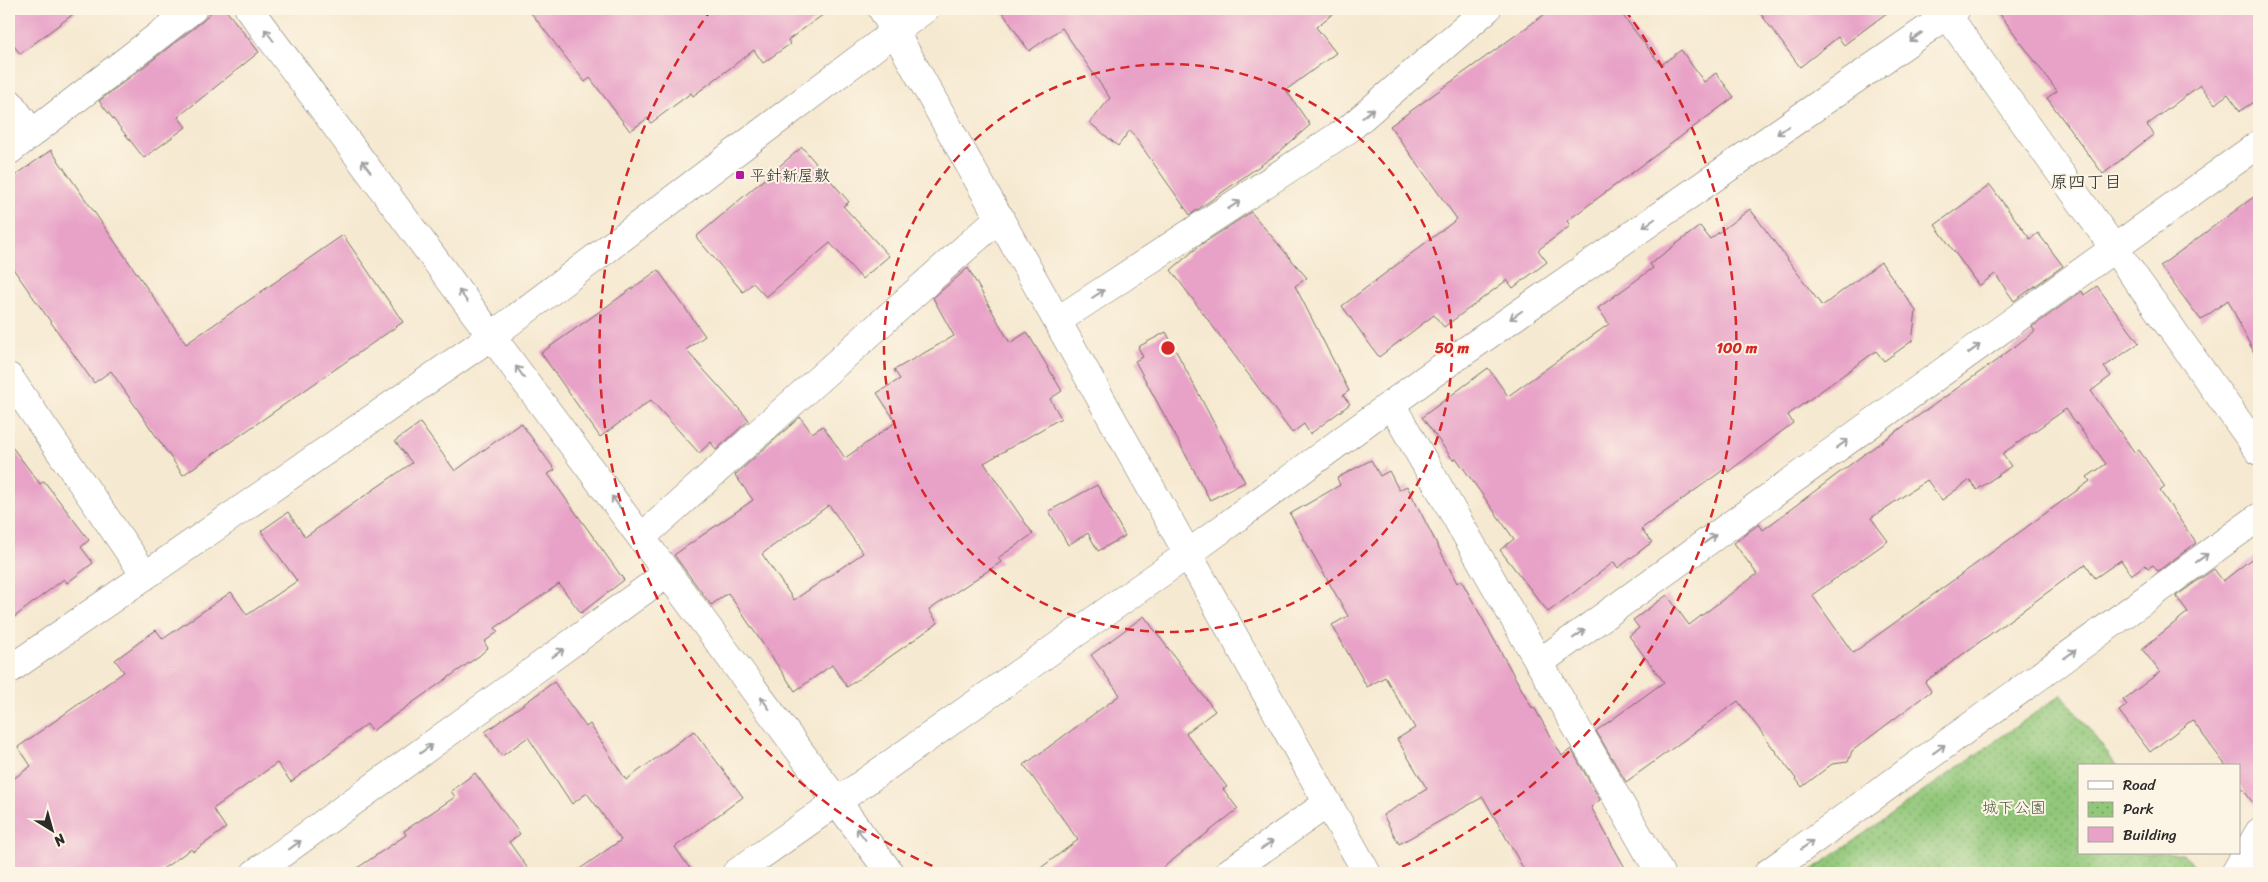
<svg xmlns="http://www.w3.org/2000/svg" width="2268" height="882" font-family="Sriracha,'Klee One',sans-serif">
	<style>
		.park { fill: url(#park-dots); stroke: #5e7952 }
		.building { fill: #e8a2c7; fill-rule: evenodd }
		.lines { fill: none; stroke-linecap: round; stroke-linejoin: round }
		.street-casing { stroke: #726e65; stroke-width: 29 }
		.secondary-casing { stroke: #726e65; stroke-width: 29 }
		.street { stroke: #fff; stroke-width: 28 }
		.secondary { stroke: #fff; stroke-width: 28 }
		.oneway { stroke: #a0a0a0 }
		.ring { fill: none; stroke: #d62828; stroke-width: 2.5; stroke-dasharray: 9 6 }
		.poi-dot { fill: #b5179e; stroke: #fcf5e5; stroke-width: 2 }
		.labels { text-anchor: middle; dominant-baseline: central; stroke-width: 4; stroke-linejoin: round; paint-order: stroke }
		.poi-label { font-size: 16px; fill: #2b2b2b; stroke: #fcf5e5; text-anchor: start }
		.park-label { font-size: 16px; fill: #4a5a42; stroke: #fcf5e5 }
		.neighbourhood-label { font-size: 18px; fill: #2b2b2b; stroke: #fcf5e5 }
		.centre { fill: #d62828; stroke: #fcf5e5; stroke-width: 2.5 }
		.ring-label { font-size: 15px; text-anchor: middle; font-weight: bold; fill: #d62828; stroke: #fcf5e5; stroke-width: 4; stroke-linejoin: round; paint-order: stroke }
	</style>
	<defs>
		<pattern id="park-dots" width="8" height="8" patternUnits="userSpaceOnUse" patternTransform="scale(1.25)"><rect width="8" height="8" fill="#91c779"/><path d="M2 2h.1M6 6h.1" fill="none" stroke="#77a263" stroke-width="1.8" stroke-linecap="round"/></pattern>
	</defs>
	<rect width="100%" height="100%" fill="#fcf5e5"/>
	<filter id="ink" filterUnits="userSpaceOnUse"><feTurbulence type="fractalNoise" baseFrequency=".02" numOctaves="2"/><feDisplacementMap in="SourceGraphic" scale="10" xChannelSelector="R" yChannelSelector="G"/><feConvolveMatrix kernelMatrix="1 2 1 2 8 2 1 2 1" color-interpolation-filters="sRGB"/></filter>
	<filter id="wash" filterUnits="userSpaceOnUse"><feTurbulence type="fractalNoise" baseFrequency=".0096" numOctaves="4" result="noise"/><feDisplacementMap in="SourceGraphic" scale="20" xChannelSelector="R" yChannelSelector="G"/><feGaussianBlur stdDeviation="1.12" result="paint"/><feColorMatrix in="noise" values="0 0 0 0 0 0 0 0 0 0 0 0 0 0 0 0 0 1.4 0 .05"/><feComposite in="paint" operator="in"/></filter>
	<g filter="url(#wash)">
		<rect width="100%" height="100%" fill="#f6e9d1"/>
		<path class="park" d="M2062 694 2117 766H2079V853H2183L2198 873H1808Z"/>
		<g id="blocks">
			<path class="building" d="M9 9H80L20 54 9 39Z
				M214 9H225L259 52 178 117 186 127 144 158 99 101 203 21Z
				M528 9H831L788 40 790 44 763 63 754 50 693 96 691 93 651 123 648 118 630 131 590 78 585 82Z
				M1000 9H1339L1316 27 1336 53 1286 90 1310 125 1278 153 1190 215 1130 130 1118 146 1090 123 1110 98 1062 28 1029 51Z
				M1552 9H1618L1661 65 1681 50 1704 82 1716 73 1734 97 1567 221 1570 226 1538 250 1547 262 1513 288 1507 280 1444 327 1434 315 1379 357 1342 306 1457 219 1390 126Z
				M1757 9H1892L1844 45 1838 37 1800 67Z
				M1996 9H2259V98L2240 111 2228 94 2215 104 2200 85 2147 125 2154 134 2103 174 2047 98 2057 91Z
				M802 147 849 202 843 206 889 256 862 279 830 243 766 297 753 283 743 292 696 237Z
				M51 150 186 344 343 235 403 322 183 475 111 371 94 383 9 263V180Z
				M1990 185 2030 239 2038 233 2063 266 2014 301 1995 274 1979 286 1935 225Z
				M2259 193V363L2228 300 2201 320 2160 266Z
				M1750 209 1822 306 1881 262 1916 311 1912 341 1884 361 1876 351 1788 415 1793 423 1728 472 1726 468 1641 529 1652 542 1618 568 1614 562 1548 612 1500 550 1514 539 1456 458 1453 460 1422 417 1488 368 1508 396 1609 324 1598 308 1653 268 1650 264 1700 226 1710 239Z
				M1251 212 1307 278 1295 286 1349 391 1343 395 1350 404 1310 434 1304 424 1292 433 1171 270 1199 246Z
				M968 268 1010 343 1027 332 1062 391 1050 399 1061 418 984 463 1033 534 998 558 1001 562 929 610 938 623 847 687 832 665 795 691 728 593 711 605 674 555 753 500 735 475 800 417 812 433 823 426 845 458 896 422 877 393 900 379 894 370 954 336 933 298ZM829 505 863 553 794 600 762 554Z
				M658 270 705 336 686 350 749 420 716 450 711 442 699 453 651 400 600 437 541 353Z
				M2097 286 2139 343 2104 367 2111 376 2091 391 2135 453 2139 450 2165 487 2160 491 2196 543 2158 571 2153 565 2148 568 2145 565 2131 575 2121 560 2095 578 2086 564 1925 682 1931 691 1852 751 1848 762 1832 764 1802 787 1738 701 1626 782 1596 731 1664 682 1629 636 1639 628 1633 620 1667 595 1689 625 1757 574 1734 543 1759 524 1763 530 1863 455 1997 360 2035 331 2032 327 2082 291 2084 295ZM2066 409 2106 464 2087 477 2090 481 1853 653 1812 595 1888 541 1871 518 1927 480 1942 500 1970 480 1977 490 2011 466 2002 454Z
				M1166 332 1245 482 1210 500 1135 361 1143 357 1138 347Z
				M420 423 455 471 521 423 555 470 548 474 624 580 581 613 559 584 495 628 498 632 484 642 488 648 479 656 372 731 367 724 291 782 277 763 213 809 226 828 193 852 191 849 157 873H9V782L31 766 18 747 124 672 115 660 156 630 163 639 231 592 247 615 297 581 261 531 288 512 305 537 412 463 395 441Z
				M9 443 40 484 44 481 89 540 81 547 93 563 67 583 64 579 9 621Z
				M1371 460 1380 476 1389 471 1399 490 1407 486 1457 583 1461 580 1532 708 1534 707 1562 756 1571 749 1600 800 1591 807 1628 873H1526L1483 797 1399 844 1383 815 1427 789 1397 739 1415 728 1385 677 1367 687 1332 625 1348 616 1290 514 1340 485 1337 478Z
				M1097 485 1125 536 1098 551 1088 533 1068 545 1049 511Z
				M2259 553V811L2239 784V766H2226L2192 720 2150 752 2119 711 2127 705 2123 700 2160 672 2142 649 2188 612 2176 596 2214 569 2223 581Z
				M1144 616 1215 711 1186 733 1227 787 1223 789 1238 809 1156 873H1034L1078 840 1024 765 1120 695 1091 655Z
				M554 682 586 727 590 724 626 780 694 731 743 797 675 847 693 873H574L621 840 587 793 572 804 528 737 502 756 485 732Z
				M475 773 520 834 509 842 531 873H350L406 835 404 831 455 797 451 791Z"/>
		</g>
	</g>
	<g filter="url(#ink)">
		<use href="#blocks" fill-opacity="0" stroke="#726e65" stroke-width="1"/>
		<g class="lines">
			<g class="street-casing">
				<path id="street" d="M249 9 890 873
					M882 9 1367 873
					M1943 9 2259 451
					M9 102 32 133
					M9 151 193 9
					M1057 321 1350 128 1487 9
					M9 377 145 575
					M1391 404 1660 873
					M642 537 1000 217
					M1539 663 2259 144
					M255 873 668 573
					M736 873 1188 554 1428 377 1956 9
					M1228 873 1328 803
					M1768 873 2259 517
					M2235 873 2259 832"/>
			</g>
			<g class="secondary-casing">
				<path id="secondary" d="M9 670 493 335 925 9"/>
			</g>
			<use href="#street" class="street"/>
			<use href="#secondary" class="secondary"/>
		</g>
		<defs><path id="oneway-shaft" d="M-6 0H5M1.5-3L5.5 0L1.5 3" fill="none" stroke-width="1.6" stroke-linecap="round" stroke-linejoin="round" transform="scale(1.25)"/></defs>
		<g class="oneway">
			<use href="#oneway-shaft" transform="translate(269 35) rotate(-127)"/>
			<use href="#oneway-shaft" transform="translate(1916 37) rotate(145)"/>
			<use href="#oneway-shaft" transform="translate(1368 113) rotate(-41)"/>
			<use href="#oneway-shaft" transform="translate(1783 130) rotate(145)"/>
			<use href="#oneway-shaft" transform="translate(366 166) rotate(-127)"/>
			<use href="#oneway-shaft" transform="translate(1234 205) rotate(-33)"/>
			<use href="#oneway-shaft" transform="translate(1649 223) rotate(145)"/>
			<use href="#oneway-shaft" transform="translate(1098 294) rotate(-33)"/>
			<use href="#oneway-shaft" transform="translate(463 296) rotate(-127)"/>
			<use href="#oneway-shaft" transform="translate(1516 315) rotate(145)"/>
			<use href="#oneway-shaft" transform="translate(1974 349) rotate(-36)"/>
			<use href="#oneway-shaft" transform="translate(520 372) rotate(-126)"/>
			<use href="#oneway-shaft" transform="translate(1842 444) rotate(-36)"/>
			<use href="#oneway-shaft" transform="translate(616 502) rotate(-126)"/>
			<use href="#oneway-shaft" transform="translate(1710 539) rotate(-36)"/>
			<use href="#oneway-shaft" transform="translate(2202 558) rotate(-36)"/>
			<use href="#oneway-shaft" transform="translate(1579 634) rotate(-36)"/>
			<use href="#oneway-shaft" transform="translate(558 653) rotate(-36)"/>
			<use href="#oneway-shaft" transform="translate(2070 654) rotate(-36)"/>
			<use href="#oneway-shaft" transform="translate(765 703) rotate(-126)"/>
			<use href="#oneway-shaft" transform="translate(426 749) rotate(-36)"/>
			<use href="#oneway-shaft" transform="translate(1939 749) rotate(-36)"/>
			<use href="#oneway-shaft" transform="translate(861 834) rotate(-127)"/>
			<use href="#oneway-shaft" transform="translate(295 845) rotate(-36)"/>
			<use href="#oneway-shaft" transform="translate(1267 845) rotate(-35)"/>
			<use href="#oneway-shaft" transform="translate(1807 845) rotate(-36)"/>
		</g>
	</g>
	<g class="ring">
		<circle cx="1168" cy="348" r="284"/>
		<path d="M946 872A569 569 0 0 1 711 10M1625 10A569 569 0 0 1 1390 872"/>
	</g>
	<rect class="poi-dot" x="735" y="170" width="10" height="10" rx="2.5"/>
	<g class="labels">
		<g class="poi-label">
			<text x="750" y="175">平針新屋敷</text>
		</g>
		<g class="park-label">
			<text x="2014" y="807">城下公園</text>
		</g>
		<g class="neighbourhood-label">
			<text x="2086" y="182">原四丁目</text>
		</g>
	</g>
	<circle cx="1168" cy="348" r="8" class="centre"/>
	<g class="ring-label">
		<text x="1452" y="353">50 m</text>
		<text x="1737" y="353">100 m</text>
	</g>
	<rect width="2268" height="882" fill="none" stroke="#fcf5e5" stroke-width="30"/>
	<rect x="2078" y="764" width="162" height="90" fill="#fcf5e5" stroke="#a8a49b"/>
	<rect x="2088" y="781" width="25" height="8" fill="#ffffff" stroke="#a8a49b"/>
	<text x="2123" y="790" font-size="15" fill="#2b2b2b">Road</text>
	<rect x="2088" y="802" width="25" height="15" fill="url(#park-dots)" stroke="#a8a49b"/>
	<text x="2123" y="814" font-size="15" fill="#2b2b2b">Park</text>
	<rect x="2088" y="827" width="25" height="15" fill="#e8a2c7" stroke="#a8a49b"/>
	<text x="2123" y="840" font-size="15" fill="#2b2b2b">Building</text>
	<g transform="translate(52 830) rotate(143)" stroke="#fcf5e5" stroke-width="4" paint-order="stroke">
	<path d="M0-4L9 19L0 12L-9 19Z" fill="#2b2b2b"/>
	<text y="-8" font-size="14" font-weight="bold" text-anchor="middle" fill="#2b2b2b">N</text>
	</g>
</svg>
